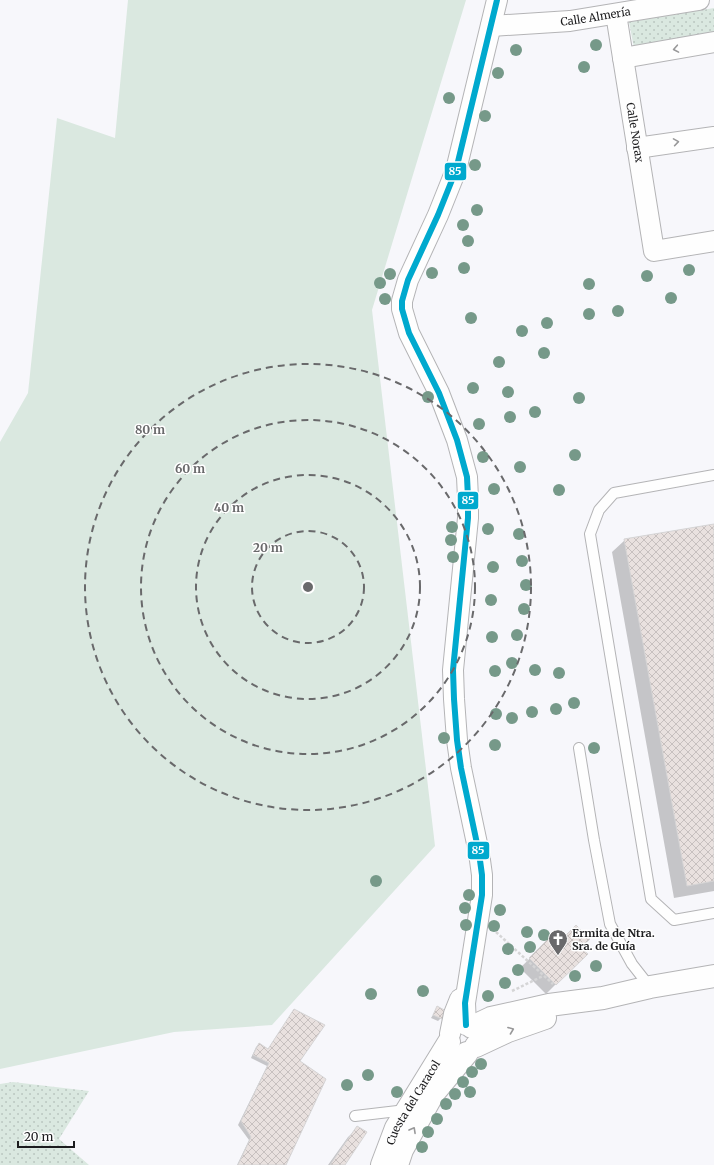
<svg xmlns="http://www.w3.org/2000/svg" width="714" height="1165" font-family="Merriweather,serif">
	<style>
		.grass { fill: #dae8e0 }
		.park { fill: url(#park-dots) }
		.shadow { fill: #0003 }
		.building { fill: url(#building-cross-hatch); stroke: #d5d4d5 }
		.lines { fill: none; stroke-linecap: round; stroke-linejoin: round }
		.lane-casing { stroke: #b4b4b6; stroke-width: 12 }
		.street-casing { stroke: #b4b4b6; stroke-width: 22 }
		.secondary-casing { stroke: #b4b4b6; stroke-width: 24 }
		.path { stroke: #d5d5d6; stroke-width: 2.5; stroke-dasharray: 3 2; stroke-linecap: butt }
		.lane { stroke: #fefefe; stroke-width: 10 }
		.street { stroke: #fefefe; stroke-width: 20 }
		.secondary { stroke: #fefefe; stroke-width: 22 }
		.bus-1-casing { stroke: #fff; stroke-width: 9 }
		.bus-1 { stroke: #00a9ce; stroke-width: 6 }
		.tree { fill: #769989 }
		.oneway { stroke: #989899 }
		.ring { fill: none; stroke: #69696b; stroke-width: 2; stroke-dasharray: 7 5 }
		.labels { text-anchor: middle; dominant-baseline: central; stroke-width: 3; stroke-linejoin: round; paint-order: stroke }
		.street-label { font-size: 11px; fill: #1c1c1e; stroke: #fff }
		.poi-label { font-size: 11px; font-weight: bold; fill: #1c1c1e; stroke: #fff; text-anchor: start }
		.centre { fill: #69696b; stroke: #fff; stroke-width: 2 }
		.ring-label { font-size: 12px; text-anchor: middle; font-weight: bold; fill: #69696b; stroke: #fff; stroke-width: 3; stroke-linejoin: round; paint-order: stroke }
		.line-badge { stroke: #fff; stroke-width: 1.5 }
		.badge-label { font-size: 11px; text-anchor: middle; font-weight: bold; fill: #fff }
	</style>
	<defs>
		<pattern id="park-dots" width="8" height="8" patternUnits="userSpaceOnUse"><rect width="8" height="8" fill="#dae8e0"/><path d="M2 2h.1M6 6h.1" fill="none" stroke="#bac6c0" stroke-width="1.8" stroke-linecap="round"/></pattern>
		<pattern id="building-cross-hatch" width="8" height="8" patternUnits="userSpaceOnUse"><rect width="8" height="8" fill="#e9e1df"/><path d="M0 0l8 8M0 8l8-8" fill="none" stroke="#c7c0bf"/></pattern>
	</defs>
	<rect width="100%" height="100%" fill="#f7f7fb"/>
	<path class="grass" d="M128 0H466L372 310 435 846 272 1025 174 1032 0 1069V442L28 393 57 118 115 138Z"/>
	<path class="park" d="M714 8V35L634 48 629 22Z
		M13 1082 89 1091 59 1139 89 1165H0V1084Z"/>
	<path class="shadow" d="M714 525V891L674 898 612 552 625 540Z
		M550 939 557 946 586 954 546 994 520 968Z
		M437 1008 441 1018 438 1021 431 1018Z
		M294 1010 298 1062 284 1165H237L249 1140 238 1125 267 1066 251 1058 256 1047 259 1044 268 1049Z
		M358 1128 344 1165H328L348 1137Z"/>
	<path class="building" d="M714 524V881L687 886 624 539Z
		M576 925 590 939 581 948 588 954 556 985 529 958 550 937 557 944Z
		M437 1006 446 1011 442 1019 433 1015Z
		M294 1009 325 1025 300 1061 326 1079 286 1165H238L251 1137 241 1121 269 1063 253 1055 259 1043 268 1049Z
		M357 1126 367 1132 345 1165H330Z"/>
	<g class="lines">
		<g class="lane-casing">
			<path id="lane" d="M714 475 614 493 599 510 590 534 651 899 674 920 714 913
				M579 748 594 840 610 924 632 964 650 987
				M355 1116 406 1110"/>
		</g>
		<g class="street-casing">
			<g id="street">
				<path id="s1" d="M616 14 654 251 714 241"/>
				<path id="s2" d="M491 26 570 21 699 0"/>
				<path d="M623 58 714 42"/>
				<path d="M637 148 714 137"/>
				<path d="M466 1025 465 1003 482 895V875L479 853 461 768 457 740 454 699 453 670 468 518V498L467 477 457 440 439 393 409 333 402 309V301L408 280 438 215 456 170 497 0"/>
				<path d="M450 1034 454 1014 460 999"/>
			</g>
		</g>
		<g class="secondary-casing">
			<g id="secondary">
				<path d="M472 1027 491 1018 549 1005 603 998 650 987 714 976"/>
				<path d="M476 1046 508 1031 545 1018"/>
				<path id="s3" d="M382 1165 396 1128 449 1042"/>
				<path d="M397 1165 402 1150 433 1094 467 1053"/>
			</g>
		</g>
		<path class="path" d="M496 932 553 984
			M512 991 543 976"/>
		<use href="#lane" class="lane"/>
		<use href="#street" class="street"/>
		<use href="#secondary" class="secondary"/>
		<g class="bus-1-casing">
			<path id="bus-1" d="M466 1025 465 1003 482 895V875L479 853 461 768 457 740 454 699 453 670 468 518V498L467 477 457 440 439 393 409 333 402 309V301L408 280 438 215 456 170 497 0"/>
		</g>
		<use href="#bus-1" class="bus-1"/>
	</g>
	<g class="tree">
		<circle cx="596" cy="45" r="6"/>
		<circle cx="516" cy="50" r="6"/>
		<circle cx="584" cy="67" r="6"/>
		<circle cx="498" cy="73" r="6"/>
		<circle cx="449" cy="98" r="6"/>
		<circle cx="485" cy="116" r="6"/>
		<circle cx="475" cy="165" r="6"/>
		<circle cx="477" cy="210" r="6"/>
		<circle cx="463" cy="225" r="6"/>
		<circle cx="468" cy="241" r="6"/>
		<circle cx="464" cy="268" r="6"/>
		<circle cx="689" cy="270" r="6"/>
		<circle cx="432" cy="273" r="6"/>
		<circle cx="390" cy="274" r="6"/>
		<circle cx="647" cy="276" r="6"/>
		<circle cx="380" cy="283" r="6"/>
		<circle cx="589" cy="284" r="6"/>
		<circle cx="671" cy="298" r="6"/>
		<circle cx="385" cy="299" r="6"/>
		<circle cx="618" cy="311" r="6"/>
		<circle cx="589" cy="314" r="6"/>
		<circle cx="471" cy="318" r="6"/>
		<circle cx="547" cy="323" r="6"/>
		<circle cx="522" cy="331" r="6"/>
		<circle cx="544" cy="353" r="6"/>
		<circle cx="499" cy="362" r="6"/>
		<circle cx="473" cy="388" r="6"/>
		<circle cx="508" cy="392" r="6"/>
		<circle cx="428" cy="397" r="6"/>
		<circle cx="579" cy="398" r="6"/>
		<circle cx="535" cy="412" r="6"/>
		<circle cx="510" cy="417" r="6"/>
		<circle cx="479" cy="424" r="6"/>
		<circle cx="575" cy="455" r="6"/>
		<circle cx="483" cy="457" r="6"/>
		<circle cx="520" cy="467" r="6"/>
		<circle cx="494" cy="489" r="6"/>
		<circle cx="559" cy="490" r="6"/>
		<circle cx="452" cy="527" r="6"/>
		<circle cx="488" cy="529" r="6"/>
		<circle cx="519" cy="534" r="6"/>
		<circle cx="451" cy="540" r="6"/>
		<circle cx="453" cy="557" r="6"/>
		<circle cx="522" cy="561" r="6"/>
		<circle cx="493" cy="567" r="6"/>
		<circle cx="526" cy="585" r="6"/>
		<circle cx="491" cy="600" r="6"/>
		<circle cx="524" cy="609" r="6"/>
		<circle cx="517" cy="635" r="6"/>
		<circle cx="492" cy="637" r="6"/>
		<circle cx="512" cy="663" r="6"/>
		<circle cx="535" cy="670" r="6"/>
		<circle cx="495" cy="671" r="6"/>
		<circle cx="559" cy="673" r="6"/>
		<circle cx="574" cy="703" r="6"/>
		<circle cx="556" cy="709" r="6"/>
		<circle cx="532" cy="712" r="6"/>
		<circle cx="496" cy="714" r="6"/>
		<circle cx="512" cy="718" r="6"/>
		<circle cx="444" cy="738" r="6"/>
		<circle cx="495" cy="745" r="6"/>
		<circle cx="594" cy="748" r="6"/>
		<circle cx="376" cy="881" r="6"/>
		<circle cx="469" cy="895" r="6"/>
		<circle cx="465" cy="908" r="6"/>
		<circle cx="500" cy="910" r="6"/>
		<circle cx="466" cy="925" r="6"/>
		<circle cx="494" cy="926" r="6"/>
		<circle cx="527" cy="932" r="6"/>
		<circle cx="544" cy="935" r="6"/>
		<circle cx="530" cy="947" r="6"/>
		<circle cx="508" cy="949" r="6"/>
		<circle cx="596" cy="966" r="6"/>
		<circle cx="518" cy="970" r="6"/>
		<circle cx="575" cy="976" r="6"/>
		<circle cx="505" cy="983" r="6"/>
		<circle cx="423" cy="991" r="6"/>
		<circle cx="371" cy="994" r="6"/>
		<circle cx="488" cy="996" r="6"/>
		<circle cx="481" cy="1064" r="6"/>
		<circle cx="472" cy="1072" r="6"/>
		<circle cx="368" cy="1075" r="6"/>
		<circle cx="463" cy="1082" r="6"/>
		<circle cx="347" cy="1085" r="6"/>
		<circle cx="397" cy="1092" r="6"/>
		<circle cx="470" cy="1092" r="6"/>
		<circle cx="455" cy="1094" r="6"/>
		<circle cx="446" cy="1104" r="6"/>
		<circle cx="437" cy="1119" r="6"/>
		<circle cx="428" cy="1132" r="6"/>
		<circle cx="422" cy="1147" r="6"/>
	</g>
	<defs><path id="oneway-chevron" d="M-2-3.5L2.5 0L-2 3.5" fill="none" stroke-width="1.6" stroke-linecap="round" stroke-linejoin="round"/></defs>
	<g class="oneway">
		<use href="#oneway-chevron" transform="translate(676 49) rotate(170)"/>
		<use href="#oneway-chevron" transform="translate(676 142) rotate(-9)"/>
		<use href="#oneway-chevron" transform="translate(511 1030) rotate(-21)"/>
		<use href="#oneway-chevron" transform="translate(413 1130) rotate(-61)"/>
	</g>
	<g class="ring">
		<circle cx="308" cy="587" r="56"/>
		<circle cx="308" cy="587" r="112"/>
		<circle cx="308" cy="587" r="167"/>
		<circle cx="308" cy="587" r="223"/>
	</g>
	<defs>
		<g id="church-pin" transform="scale(1)"><path d="M0 17L-7.5 6A9.5 9.5 0 1 1 7.5 6Z" fill="#69696b" stroke="#fff"/><path d="M-1.2-6h2.4v3.5h3.3v2.4h-3.3V6h-2.4V-.1h-3.3v-2.4h3.3Z" fill="#fff"/></g>
	</defs>
	<g fill-rule="evenodd">
		<use href="#church-pin" x="558" y="939"/>
	</g>
	<g class="labels">
		<g class="street-label">
			<text stroke="none"><textPath href="#s2" startOffset="105">Calle Almería</textPath></text>
			<text stroke="none"><textPath href="#s1" startOffset="120">Calle Norax</textPath></text>
			<text stroke="none"><textPath href="#s3" startOffset="70">Cuesta del Caracol</textPath></text>
		</g>
		<g class="poi-label">
			<text x="572" y="933">Ermita de Ntra.<tspan x="572" dy="13">Sra. de Guía</tspan></text>
		</g>
	</g>
	<circle cx="308" cy="587" r="6" class="centre"/>
	<g class="ring-label">
		<text x="150" y="434">80 m</text>
		<text x="190" y="473">60 m</text>
		<text x="229" y="512">40 m</text>
		<text x="268" y="552">20 m</text>
	</g>
	<g class="line-badge">
		<rect x="444" y="162" width="23" height="19" rx="4" fill="#00a9ce"/>
		<rect x="457" y="491" width="22" height="19" rx="4" fill="#00a9ce"/>
		<rect x="467" y="841" width="23" height="19" rx="4" fill="#00a9ce"/>
	</g>
	<g class="badge-label">
		<text x="455" y="175">85</text>
		<text x="468" y="504">85</text>
		<text x="478" y="854">85</text>
	</g>
	<path d="M18 1141v6h56v-6" fill="none" stroke="#1c1c1e" stroke-width="2"/>
	<text x="24" y="1141" font-size="12" fill="#1c1c1e" stroke="#ffffff" stroke-width="3" paint-order="stroke">20 m</text>
</svg>
